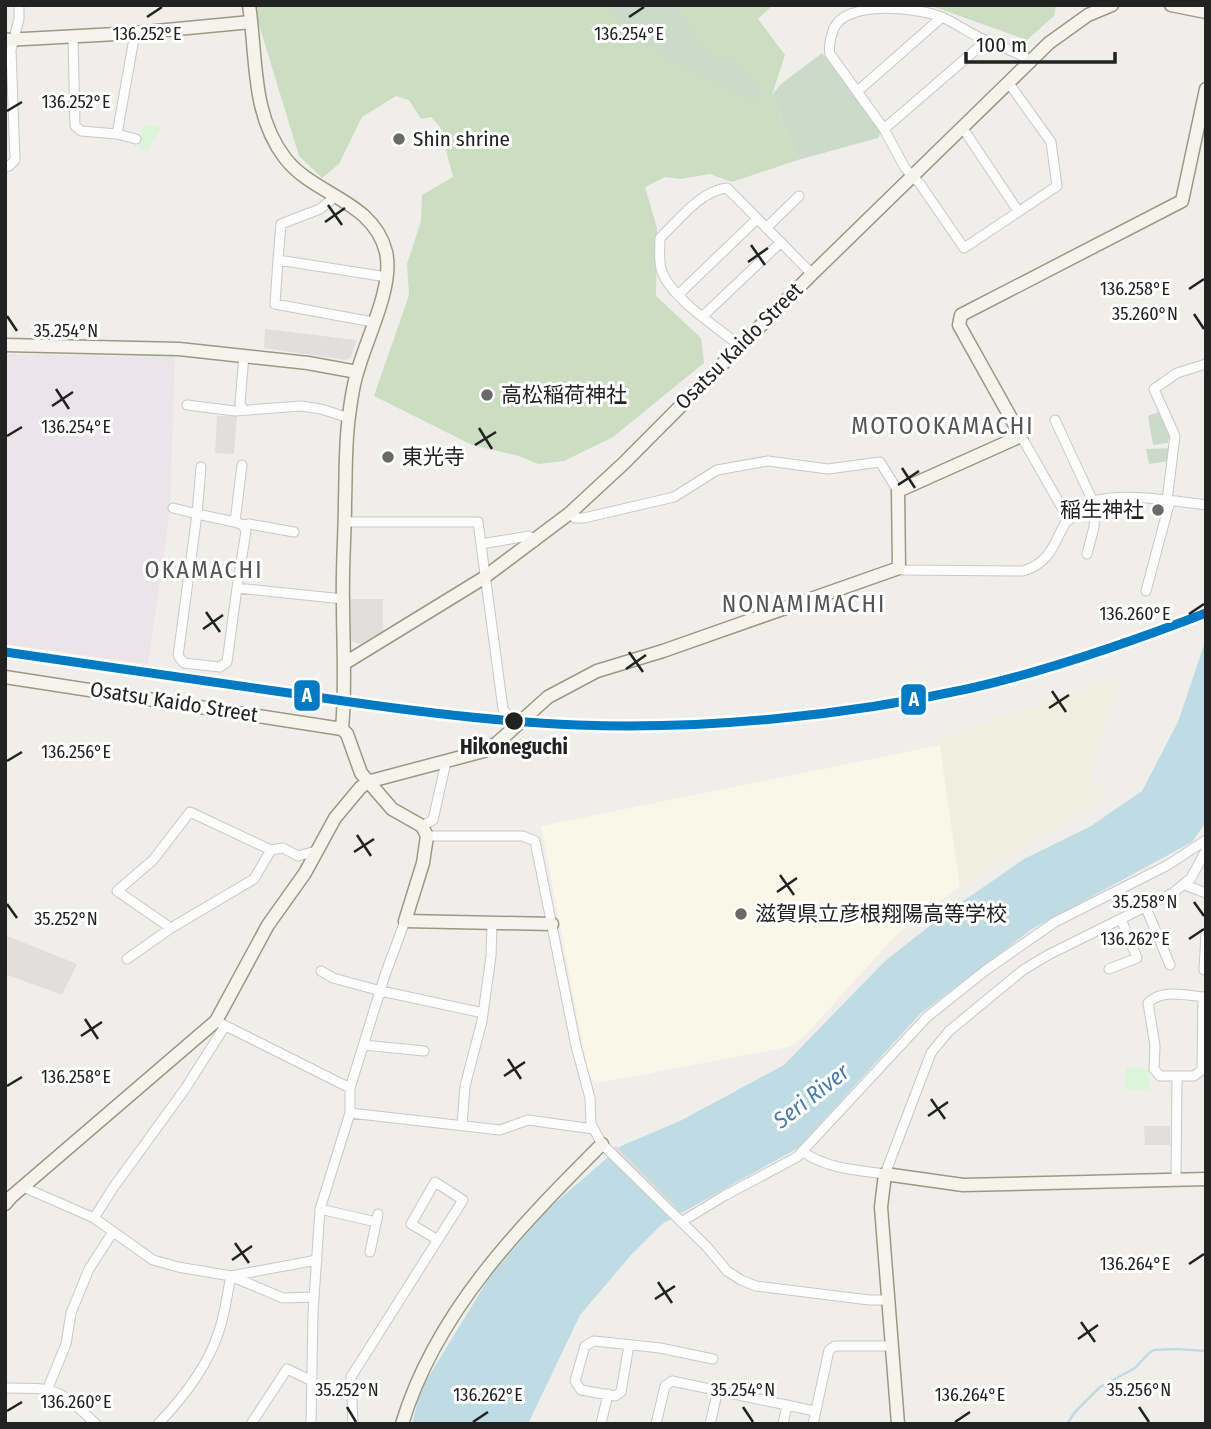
<svg xmlns="http://www.w3.org/2000/svg" width="1211" height="1429" font-family="'Fira Sans Condensed','Noto Sans JP',sans-serif">
	<style>
		.industrial { fill: #ede4e9 }
		.education { fill: #f8f7e8 }
		.farmland { fill: #efefdf }
		.forest { fill: #cbdec1 }
		.cemetery { fill: #cadbca }
		.park { fill: #daf5da }
		.parking { fill: #e0dfde }
		.water { fill: #bfdbe3 }
		.pier { fill: #dedddd }
		.lines { fill: none; stroke-linecap: round; stroke-linejoin: round }
		.stream { stroke: #bfdbe3; stroke-width: 2.5 }
		.street-casing { stroke: #c9c8c7; stroke-width: 11 }
		.secondary-casing { stroke: #999a82; stroke-width: 15 }
		.street { stroke: #fdfcfc; stroke-width: 9 }
		.secondary { stroke: #f4f4ed; stroke-width: 12 }
		.rail-1-casing { stroke: #fff; stroke-width: 14 }
		.rail-1 { stroke: #007ac2; stroke-width: 9 }
		.ticks { fill: none; stroke: #222; stroke-width: 2.5 }
		.poi-dot { fill: #6a6968; stroke: #fff; stroke-width: 2.5 }
		.stop-dot { fill: #222; stroke: #fff; stroke-width: 2.5 }
		.labels { text-anchor: middle; dominant-baseline: central; stroke-width: 6; stroke-linejoin: round; paint-order: stroke }
		.poi-label { font-size: 21px; fill: #222; stroke: #fff; text-anchor: start }
		.street-label { font-size: 21px; fill: #222; stroke: #fff }
		.stop-label { font-size: 21px; font-weight: bold; fill: #222; stroke: #fff }
		.water-label { font-size: 23px; font-style: italic; fill: #4a7aab; stroke: #fff }
		.quarter-label { font-size: 24px; letter-spacing: 2px; fill: #555; stroke: #fff }
		.ticks-label { font-size: 18px; text-anchor: middle; fill: #222; stroke: #fff; stroke-width: 6; stroke-linejoin: round; paint-order: stroke }
		.line-badge { stroke: #fff; stroke-width: 2.5 }
		.badge-label { font-size: 19px; text-anchor: middle; font-weight: bold; fill: #fff }
	</style>
	<rect width="100%" height="100%" fill="#f0eeeb"/>
	<path class="industrial" d="M5 354 175 357 170 511 148 664 5 644Z"/>
	<path class="education" d="M941 745 960 886 895 936 810 1030 796 1043 788 1047 597 1083 589 1078 541 826Z"/>
	<path class="farmland" d="M1120 676 1092 767V783L1109 796 1023 846 960 886 939 739Z"/>
	<path class="forest" d="M253 5H773L758 19 785 55 772 95 798 160 732 182 710 174 680 179 665 177 645 187 657 228 656 296 701 338 704 363 613 437 564 461 538 464 519 456 472 445 374 396 409 295 407 264 421 221 422 195 453 177 440 127 431 117 421 119 409 100 396 96 362 117 339 164 322 178 299 156Z
		M929 5H1056L1054 16 1027 40Z"/>
	<path class="cemetery" d="M607 5H675L697 38V44L716 61 720 58 742 66 762 92 757 102C707 78 638 53 607 5Z
		M822 53 856 91 881 131 878 138 798 160 772 95 781 84Z
		M1161 411 1172 437 1168 440V443L1153 445 1148 416Z
		M1171 448 1169 461 1149 464 1146 449Z"/>
	<path class="park" d="M143 124 161 128 147 151 138 148Z
		M1126 1068 1149 1069V1090H1125Z"/>
	<path class="parking" d="M265 329 356 340 351 357 345 360 264 348Z
		M217 416H237L234 454 215 453Z
		M351 599H383V631L360 644 351 641Z
		M5 935 77 964 62 995 5 974Z
		M1144 1126H1170V1145H1145Z"/>
	<path class="water" d="M1206 639V822L1192 842 1032 929 920 1014 798 1148 662 1224 631 1255 580 1315 528 1424H412L421 1389 489 1278 548 1209 621 1146 680 1121 784 1065 885 961 946 913 1024 859 1091 826 1142 791 1178 722Z"/>
	<path class="pier" d="M616 1146 682 1213 673 1219 607 1153Z"/>
	<g class="lines">
		<path class="stream" d="M1067 1424 1075 1412 1100 1387 1135 1368 1148 1354 1154 1350 1175 1349 1206 1351"/>
		<g class="street-casing">
			<path id="street" d="M73 37 75 126 81 131 117 134 136 139
				M1008 82 1051 142 1057 186 964 248 920 184 905 168 884 129 830 54C828 45 831 36 834 28 847 0 920 7 944 18 959 25 972 35 987 41 1002 48 1016 50 1030 61
				M859 90 942 17
				M962 127 1018 211
				M884 129 986 41
				M117 134 135 33
				M5 167 9 166 15 160 11 50 19 19V5
				M336 196 320 209 281 224 278 260 387 277
				M766 228 799 196
				M278 260 275 304 373 322
				M679 294 757 219
				M703 316 781 242
				M739 345C716 326 673 300 662 272 658 261 660 249 660 238 679 220 700 191 727 188L812 274
				M187 405 235 411 301 406 321 409 349 418
				M243 410 240 403 244 355
				M1055 420 1095 506 1094 527 1087 554
				M1021 436 1069 520
				M1167 500 1175 436 1154 389 1177 373 1206 364
				M173 508 197 514 201 467
				M570 513 575 518H584L674 497 717 470 768 461 828 469 880 462 898 491
				M235 522 242 465
				M345 522H478L503 709 507 714
				M243 525 249 524 294 532
				M481 544 529 536 534 542
				M899 568 902 570 1023 571C1060 560 1054 527 1078 508 1104 488 1174 501 1206 505
				M237 588 246 531 243 525 235 522 197 514 178 656 184 663 220 667 227 662 237 588 343 599
				M1146 591 1170 501
				M422 826 433 820 446 762
				M427 836H523L535 841 576 1046 590 1098 591 1124 602 1144 707 1247 727 1271 741 1280 756 1286 869 1300H888
				M1185 885 1206 893
				M1146 908 1170 965
				M171 928 117 891 153 860 190 812 271 850
				M127 959 171 928 254 879 271 850 283 848 298 856 316 851
				M1109 969 1137 958 1121 919
				M1204 970 1206 933
				M321 971 333 978 381 991 483 1013
				M1203 997 1202 1070 1194 1076H1160L1154 1069 1155 1046 1148 1003C1162 988 1187 996 1206 997
				M220 1023 350 1088
				M364 1045 424 1051
				M350 1113 500 1130 528 1120 593 1129
				M462 1126 465 1086 482 1021 491 956 492 924
				M803 1152C828 1169 857 1170 885 1174L931 1053 949 1031 1023 970 1048 955 1173 893 1191 878 1206 850
				M1176 1179 1177 1076
				M23 1187 94 1218 153 1260 178 1267 231 1276 317 1260
				M320 1209 376 1222
				M94 1218 113 1188 185 1089 225 1026
				M681 1222 724 1196 797 1157 927 1017 986 970 1055 922 1168 865 1206 840
				M370 1252 378 1214
				M233 1277 283 1298 314 1297
				M629 1345 621 1392 615 1396 581 1390 575 1381 585 1346 594 1341 660 1348 713 1359
				M5 1388C58 1388 58 1388 96 1424
				M48 1388 66 1344 71 1313 89 1269 113 1232
				M158 1424C183 1398 208 1366 219 1331 225 1314 227 1294 231 1276
				M251 1424 287 1369 312 1381
				M311 1424 313 1313 320 1209 350 1113V1088L385 975 405 921
				M353 1424 351 1377 463 1200 435 1182 411 1224 438 1240
				M601 1424 608 1394
				M656 1424 665 1386 672 1381 815 1411
				M710 1424 718 1390
				M783 1424 787 1405
				M813 1424 829 1350 835 1346H892"/>
		</g>
		<g class="secondary-casing">
			<path id="secondary" d="M249 5C257 57 251 114 285 158 314 196 373 200 386 252 394 286 367 337 358 370 353 384 351 401 349 416 345 444 346 473 345 501 345 534 342 568 343 602 343 644 346 686 342 729L347 734 361 773 392 809 422 826 427 836 423 863 405 921 552 924
				M1171 5 1206 12
				M5 40 135 33 251 22
				M5 345 179 349 308 363 357 372
				M345 663 482 579 570 513 624 463 812 274 1049 43 1088 15 1112 5
				M5 677 342 729
				M5 1204 11 1197 216 1021 268 925 305 873 335 818 360 788 367 782 484 751 497 743 548 697 597 671 663 651 899 568 898 491 1021 436 959 325 961 315 1182 201 1206 89
				M402 1424C436 1311 521 1225 602 1144
				M898 1424 881 1207 885 1174 963 1185 1206 1179"/>
		</g>
		<use href="#street" class="street"/>
		<use href="#secondary" class="secondary"/>
		<g class="rail-1-casing">
			<path id="rail-1" d="M5 652C102 666 199 680 296 694 389 708 483 721 577 725 702 730 844 716 967 689 1048 671 1128 643 1206 613"/>
		</g>
		<use href="#rail-1" class="rail-1"/>
	</g>
	<path class="ticks" d="M147 17 162 7M629 17 644 7M7 111 22 102M328 205 342 225M325 222 345 208M751 245 765 265M748 262 768 248M1189 289 1204 279M1194 314 1204 329M7 316 17 331M56 389 69 409M52 406 73 392M479 428 492 449M7 436 22 427M475 445 496 432M902 468 915 488M898 485 919 471M206 612 220 632M1189 614 1204 604M203 629 223 615M629 652 643 672M626 669 646 655M1052 691 1066 712M1049 708 1069 695M7 761 22 752M357 835 371 856M354 852 374 839M780 875 794 895M777 892 797 878M1194 902 1204 916M7 904 17 918M1189 939 1204 929M85 1019 98 1039M81 1036 102 1022M508 1059 521 1079M504 1076 525 1062M7 1086 22 1077M931 1099 945 1119M928 1116 948 1102M235 1243 249 1263M232 1260 252 1246M1189 1264 1204 1254M658 1282 672 1303M655 1299 675 1286M1081 1322 1095 1342M1078 1339 1098 1325M347 1407 356 1422M743 1407 753 1422M1139 1407 1149 1422M7 1411 22 1402M473 1422 488 1412M955 1422 970 1412"/>
	<g class="poi-dot">
		<circle cx="399" cy="139" r="7"/>
		<circle cx="487" cy="395" r="7"/>
		<circle cx="388" cy="457" r="7"/>
		<circle cx="1158" cy="510" r="7"/>
		<circle cx="741" cy="914" r="7"/>
	</g>
	<circle class="stop-dot" cx="514" cy="721" r="10"/>
	<g class="labels">
		<g class="poi-label">
			<text x="413" y="139">Shin shrine</text>
			<text x="501" y="395">高松稲荷神社</text>
			<text x="402" y="457">東光寺</text>
			<text x="1144" y="510" text-anchor="end">稲生神社</text>
			<text x="755" y="914">滋賀県立彦根翔陽高等学校</text>
		</g>
		<g class="street-label">
			<text transform="translate(739 346) rotate(-45)">Osatsu Kaido Street</text>
			<text transform="translate(174 702) rotate(9)">Osatsu Kaido Street</text>
		</g>
		<g class="stop-label">
			<text x="514" y="747">Hikoneguchi</text>
		</g>
		<g class="water-label">
			<text transform="translate(811 1096) rotate(-38)">Seri River</text>
		</g>
		<g class="quarter-label">
			<text x="943" y="426">MOTOOKAMACHI</text>
			<text x="204" y="570">OKAMACHI</text>
			<text x="804" y="604">NONAMIMACHI</text>
		</g>
	</g>
	<g class="ticks-label">
		<text x="147" y="40">136.252°E</text>
		<text x="629" y="40">136.254°E</text>
		<text x="76" y="108">136.252°E</text>
		<text x="1135" y="295">136.258°E</text>
		<text x="1145" y="320">35.260°N</text>
		<text x="66" y="337">35.254°N</text>
		<text x="76" y="433">136.254°E</text>
		<text x="1135" y="620">136.260°E</text>
		<text x="76" y="758">136.256°E</text>
		<text x="1145" y="908">35.258°N</text>
		<text x="66" y="925">35.252°N</text>
		<text x="1135" y="945">136.262°E</text>
		<text x="76" y="1083">136.258°E</text>
		<text x="1135" y="1270">136.264°E</text>
		<text x="347" y="1396">35.252°N</text>
		<text x="743" y="1396">35.254°N</text>
		<text x="1139" y="1396">35.256°N</text>
		<text x="488" y="1401">136.262°E</text>
		<text x="970" y="1401">136.264°E</text>
		<text x="76" y="1408">136.260°E</text>
	</g>
	<g class="line-badge">
		<rect x="293" y="679" width="28" height="33" rx="7" fill="#007ac2"/>
		<rect x="900" y="683" width="27" height="33" rx="7" fill="#007ac2"/>
	</g>
	<g class="badge-label">
		<text x="307" y="702">A</text>
		<text x="914" y="706">A</text>
	</g>
	<rect width="1211" height="1429" fill="none" stroke="#222222" stroke-width="14"/>
	<path d="M966 52v10h149v-10" fill="none" stroke="#222222" stroke-width="3.5"/>
	<text x="976" y="52" font-size="21" fill="#222222" stroke="#ffffff" stroke-width="5" paint-order="stroke">100 m</text>
</svg>
